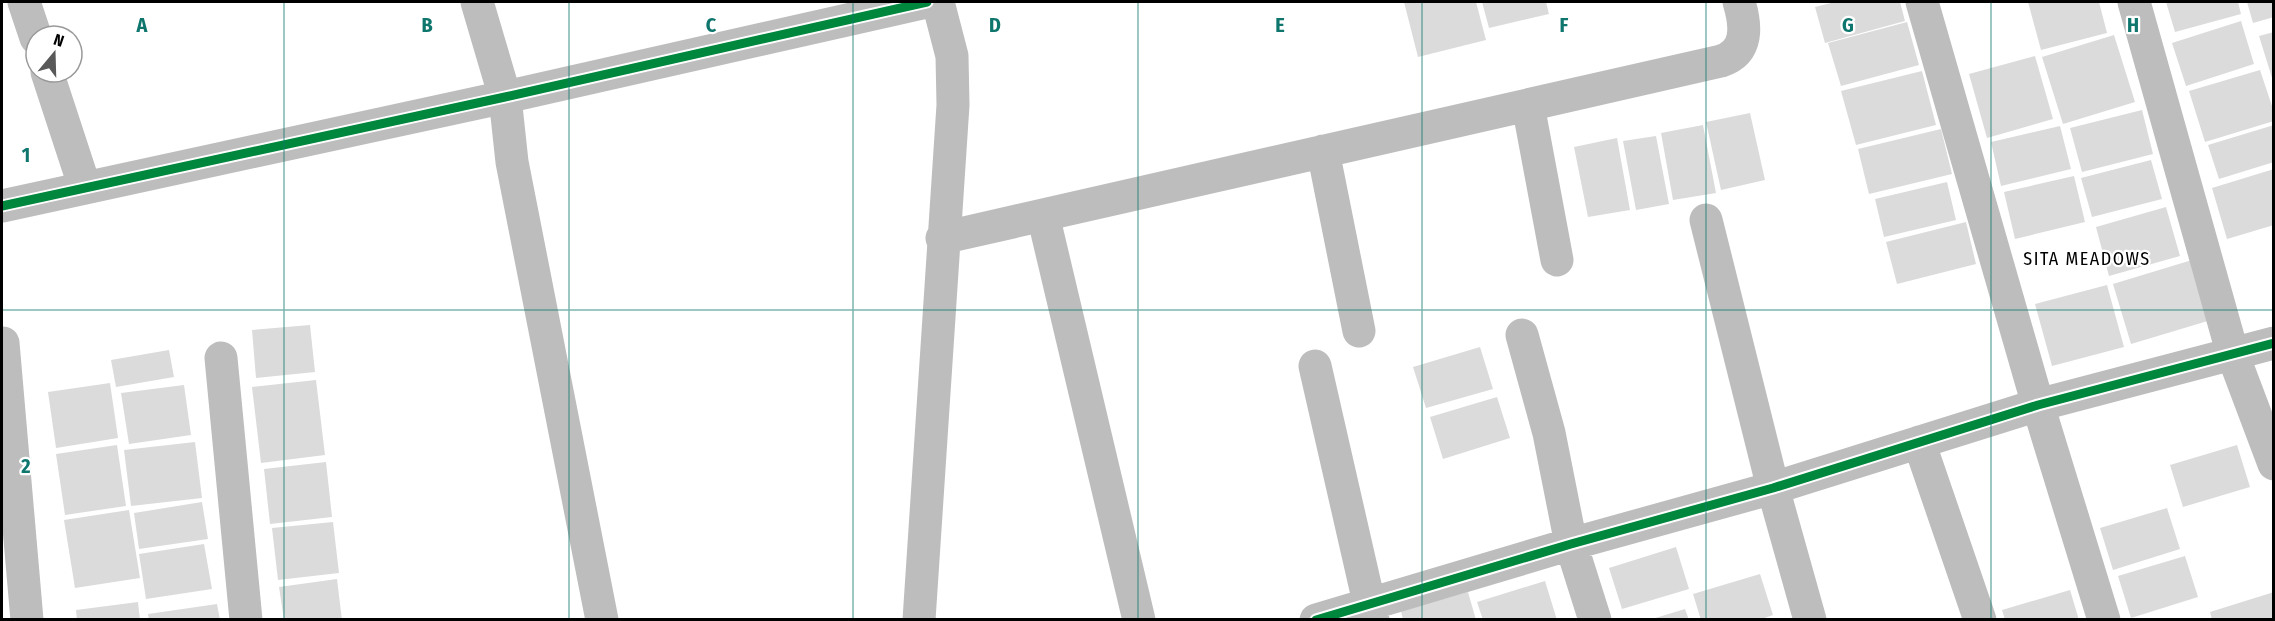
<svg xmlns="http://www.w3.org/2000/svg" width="2275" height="621" font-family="'Fira Sans Condensed',sans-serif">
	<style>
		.building { fill: #dbdbdb }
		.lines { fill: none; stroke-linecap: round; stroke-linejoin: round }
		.street { stroke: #bdbdbd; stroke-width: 33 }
		.cycleway-casing { stroke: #fff; stroke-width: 13 }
		.cycleway { stroke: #00873e; stroke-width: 9 }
		.grid { fill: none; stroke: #0f766e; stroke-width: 1.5; stroke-opacity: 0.55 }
		.labels { text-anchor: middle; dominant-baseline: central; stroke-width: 4.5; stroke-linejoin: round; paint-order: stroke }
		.neighbourhood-label { font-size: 18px; letter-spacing: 1.5px; fill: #000; stroke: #fff }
		.grid-label { font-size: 20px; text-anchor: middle; font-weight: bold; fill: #0f766e; stroke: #fff; stroke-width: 4.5; stroke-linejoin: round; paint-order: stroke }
	</style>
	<rect width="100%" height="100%" fill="#fff"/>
	<path class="building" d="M1404 2H1476L1486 40 1418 57Z
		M1482 2H1546L1549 14 1489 28Z
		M1835 2H1900L1905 21 1825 43 1815 7Z
		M2028 2H2099L2107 33 2041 50Z
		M2166 2H2238L2241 14 2175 32Z
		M2247 2H2274V17L2253 23Z
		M2241 21 2254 64 2186 86 2172 43Z
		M1907 22 1919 65 1841 86 1828 43Z
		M2274 32V81H2273L2259 36Z
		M2114 35 2135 102 2063 124 2042 57Z
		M2035 56 2053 119 1987 138 1969 74Z
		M2260 70 2274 112V121L2205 142 2189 91Z
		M1922 71 1936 125 1856 145 1841 91Z
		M2142 110 2153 154 2082 172 2070 128Z
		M1750 113 1765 180 1721 190 1706 122Z
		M1703 125 1716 193 1673 200 1661 133Z
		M2274 125V162L2219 179 2208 145Z
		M2060 126 2071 169 2001 186 1991 142Z
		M1941 129 1952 174 1869 194 1858 149Z
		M1656 136 1669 204 1636 210 1623 141Z
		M1617 138 1630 210 1588 217 1574 147Z
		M2151 160 2162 199 2092 217 2081 178Z
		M2274 169V225L2227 239 2212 188Z
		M2074 176 2085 222 2015 239 2004 192Z
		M1947 182 1956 220 1884 237 1875 199Z
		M2166 207 2180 256 2109 276 2096 227Z
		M1966 222 1976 264 1897 284 1886 242Z
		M2192 260 2211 320 2131 344 2113 284Z
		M2107 285 2124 347 2052 366 2035 304Z
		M310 325 315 372 256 378 252 330Z
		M1480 347 1493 389 1426 408 1413 367Z
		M169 350 174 377 116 387 111 360Z
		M316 380 325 455 261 463 252 387Z
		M110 383 118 438 56 448 48 392Z
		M184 385 191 435 129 444 121 393Z
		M1497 397 1510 438 1443 459 1430 417Z
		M195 442 202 498 131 506 124 450Z
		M117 445 126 506 65 515 56 454Z
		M2237 445 2250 487 2183 507 2170 465Z
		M326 462 332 517 270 524 264 469Z
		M202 502 208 539 139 549 134 513Z
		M2167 508 2180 549 2113 570 2100 528Z
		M129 510 140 578 75 588 64 520Z
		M333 522 339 573 278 580 272 528Z
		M204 544 212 589 146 599 139 554Z
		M1676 547 1689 589 1622 609 1609 568Z
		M2185 556 2198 597 2131 618 2118 576Z
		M1760 574 1773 615 1759 620H1701L1693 594Z
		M337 579 342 620H284L279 587Z
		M1545 581 1557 620H1483L1477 602Z
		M2070 590 2079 620H2005L2002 610Z
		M1468 592 1476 620H1403L1401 611Z
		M2274 592V620H2212L2210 612Z
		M138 602 140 620H77L76 610Z
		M217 604 220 620H149L148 614Z
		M1685 609 1689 620H1652V619Z"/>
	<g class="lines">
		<path class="street" d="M24 2 36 38
			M477 2 505 97 512 162 602 620
			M1922 2 2038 405 2104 620
			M2134 2 2233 355 2274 464
			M47 72 85 188
			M1528 105 1557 260
			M1323 151 1359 331
			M2 206 505 97 927 2
			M1043 215 1139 620
			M1706 220 1773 488 1810 620
			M942 238 1721 61C1749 52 1746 25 1739 2
			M1522 335 1549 433 1571 544 1595 620
			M3 343 27 620
			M221 358 246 620
			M1315 366 1373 620
			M1919 442 1980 620
			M919 620 953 105 952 56 938 2
			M1316 620 1571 544 1773 488 2038 405 2274 343"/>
		<g class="cycleway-casing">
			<path id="cycleway" d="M2 206 505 97 927 2
				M1316 620 1571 544 1773 488 2038 405 2274 343"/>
		</g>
		<use href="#cycleway" class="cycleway"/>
	</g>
	<path class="grid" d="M284 2V620M569 2V620M853 2V620M1138 2V620M1422 2V620M1706 2V620M1991 2V620M2 310H2274"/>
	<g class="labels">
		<g class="neighbourhood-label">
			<text x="2087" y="259">SITA MEADOWS</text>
		</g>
	</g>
	<g class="grid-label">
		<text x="142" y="32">A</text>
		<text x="427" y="32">B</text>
		<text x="711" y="32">C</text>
		<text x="995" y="32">D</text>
		<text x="1280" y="32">E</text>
		<text x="1564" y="32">F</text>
		<text x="1848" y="32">G</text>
		<text x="2133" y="32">H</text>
		<text x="26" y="162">1</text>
		<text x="26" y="473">2</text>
	</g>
	<rect width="2275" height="621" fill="none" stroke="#000000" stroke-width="6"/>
	<g transform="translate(54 54) rotate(19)"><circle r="28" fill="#ffffff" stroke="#999999" stroke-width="1.5"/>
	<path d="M0-4.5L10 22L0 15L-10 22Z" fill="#595959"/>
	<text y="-9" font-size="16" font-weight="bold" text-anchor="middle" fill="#000000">N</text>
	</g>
</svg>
